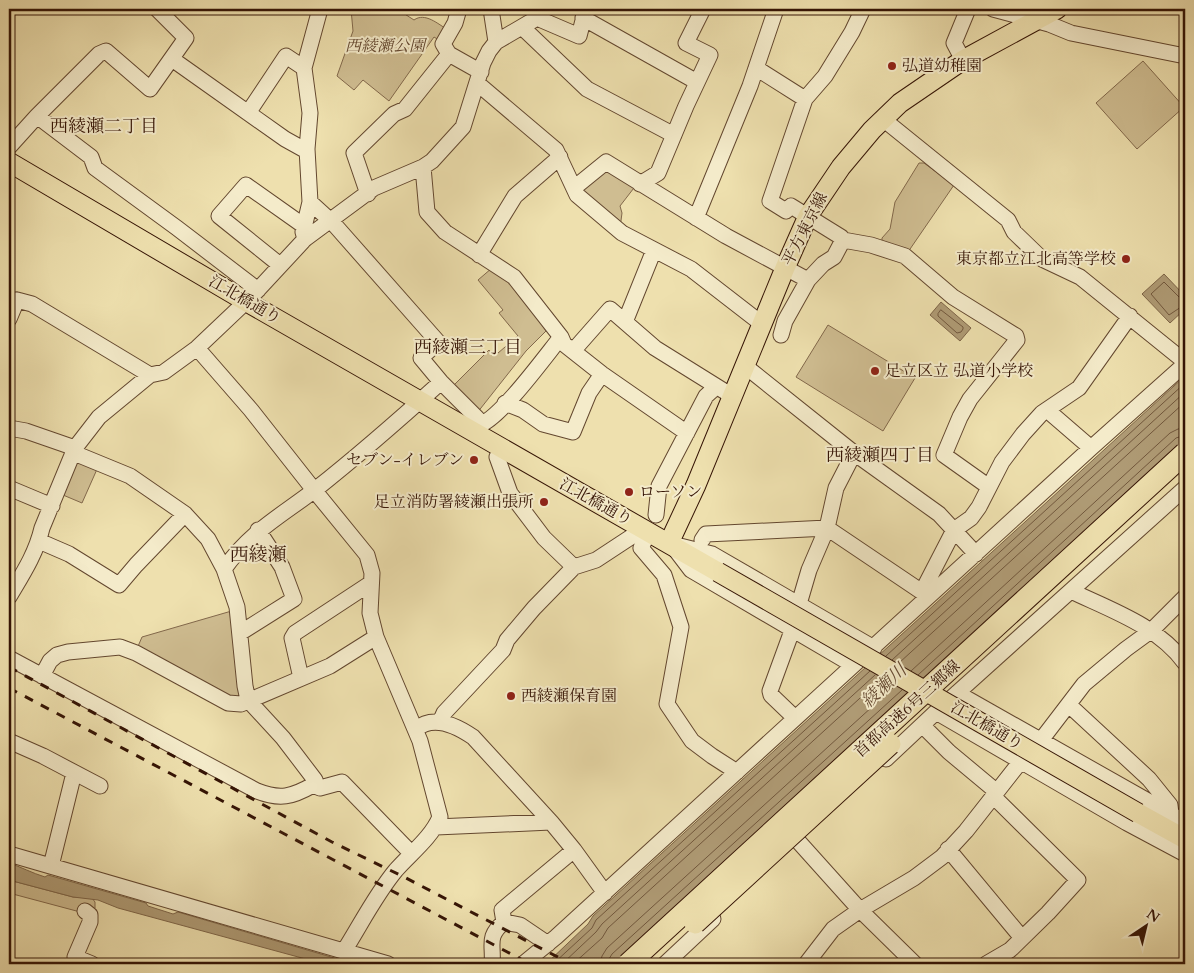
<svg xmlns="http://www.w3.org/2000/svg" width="1194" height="973" font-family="Cardo,'Noto Serif JP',serif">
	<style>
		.green { fill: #cfbd91; stroke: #82684b }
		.water { fill: #af9b75; stroke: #7e6548 }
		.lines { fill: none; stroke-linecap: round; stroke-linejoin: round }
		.shore { stroke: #72583d; stroke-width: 1 }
		.minor-casing { stroke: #63472f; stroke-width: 17 }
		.major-casing { stroke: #351405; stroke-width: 21 }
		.minor { stroke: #f4ebca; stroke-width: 15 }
		.major { stroke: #eee0ae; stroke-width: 19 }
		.rail { stroke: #351405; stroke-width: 3; stroke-dasharray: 9 9; stroke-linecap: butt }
		.major-bridge-casing { stroke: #351405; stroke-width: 21; stroke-linecap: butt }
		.highway-bridge-casing { stroke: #351405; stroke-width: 23; stroke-linecap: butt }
		.major-bridge { stroke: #eee0ae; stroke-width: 19 }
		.highway-bridge { stroke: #eee0ae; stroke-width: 21 }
		.poi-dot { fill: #8f2418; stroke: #f4ebca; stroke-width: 2 }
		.labels { text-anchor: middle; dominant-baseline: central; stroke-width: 4; stroke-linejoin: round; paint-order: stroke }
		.park-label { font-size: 16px; font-style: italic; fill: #63472f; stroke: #f4ebca }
		.poi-label { font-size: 16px; fill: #351405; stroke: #f4ebca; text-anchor: start }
		.street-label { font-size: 16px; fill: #351405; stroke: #f4ebca }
		.neighbourhood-label { font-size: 18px; fill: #351405; stroke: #f4ebca }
		.water-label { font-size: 18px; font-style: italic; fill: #664a32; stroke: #f4ebca }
		.quarter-label { font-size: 19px; fill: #351405; stroke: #f4ebca }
	</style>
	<rect width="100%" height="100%" fill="#eee0ae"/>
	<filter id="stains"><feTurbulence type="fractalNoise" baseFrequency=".004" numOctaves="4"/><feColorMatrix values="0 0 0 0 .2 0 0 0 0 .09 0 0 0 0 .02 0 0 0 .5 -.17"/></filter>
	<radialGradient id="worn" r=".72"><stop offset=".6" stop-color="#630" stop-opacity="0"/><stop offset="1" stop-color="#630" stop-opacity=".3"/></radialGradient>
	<path class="green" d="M351 9H397L414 20C425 12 438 24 448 30L442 42 434 37 389 101 363 80 354 90 337 76 353 31Z
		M1143 61 1184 107 1137 149 1096 103Z
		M606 163 637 184 620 206 622 213 620 228 579 195Z
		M919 163H924L954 185 908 252 882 243V238L890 229 895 202Z
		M492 268C517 282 531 308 546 331L526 351 477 413 452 387 489 350 491 353 494 350 498 353 518 336 499 313 503 310 478 280Z
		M828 325 915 378 883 431 796 377Z
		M78 459 98 467 82 503 63 495Z
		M235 610 244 700 228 701 136 651 142 637Z
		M9 880 73 897 92 898 95 902V908L91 912 84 913 9 893Z"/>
	<path class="water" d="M1164 274 1185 296V309L1170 323 1142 294Z
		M941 302 971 328 960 341 930 315Z
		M1185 376V445L624 959 616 964H546L588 924 593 916Z
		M9 863C21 867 32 873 45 877L48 875 146 903 148 906 173 914 178 912 348 962 349 959 365 964H324L118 908 98 900 73 897 9 880Z"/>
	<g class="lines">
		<path class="shore" d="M1185 299 1180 298 1164 282 1151 294 1169 315 1181 307 1185 306
			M941 310 963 327V329L961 332 957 333 938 316V314Z
			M886 656 1185 383
			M892 660 1185 392
			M899 663 1185 402
			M911 671 1170 433 1178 429 1185 428
			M918 675 1176 438 1185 435
			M553 964 592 928 596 920 870 671
			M562 964 596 932 602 924 875 675
			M573 964 602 938 608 928 882 678
			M600 964 602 956 607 948 895 686
			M608 964 609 959 612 954 902 690"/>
		<g class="minor-casing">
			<path id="minor" d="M459 9 455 23 443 44 449 54 481 72
				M491 9 496 42
				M993 9 1049 24 1071 33 1185 56
				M537 18 579 36 586 9
				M583 18 697 82
				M523 28 587 89 674 135
				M172 59 285 139 303 149H307
				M963 60 954 43 968 9
				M756 68 805 99
				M477 83 556 150 577 195 622 233 691 269 762 324
				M248 113 286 56 304 68
				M37 116 91 157 95 168 177 228 258 290
				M883 119 1008 220 1014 232 1042 259 1080 277 1179 357 1185 360
				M9 147 37 116 99 54 106 51 150 89 186 38 157 9
				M423 167 427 212 445 232 514 277 561 337 564 344 602 374 687 433
				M640 184 658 173 686 106 710 55 686 43 703 9
				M574 188 606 162 726 236 808 280
				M368 194 354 153 394 114 405 109 449 54
				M310 202 333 223 438 342 421 358 441 382 477 418 480 425
				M696 218 750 86 776 9
				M305 239 303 232 310 202 307 149 310 113 304 68 320 9
				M843 240 871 245 905 256 953 297 1016 336 1017 340 970 399 960 417 944 455 989 487
				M479 255 515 196 560 157
				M280 265 219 216 246 185 304 226
				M9 300H17L32 304 150 375
				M9 319 17 300
				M625 322 654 250
				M781 335 785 321 808 280 823 264 834 257 843 240 841 237 791 206 786 211 770 201 805 99 825 76 852 32 863 9
				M197 348 251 410 314 490 367 555 372 573 370 613 376 637 420 741 440 817C431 838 411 853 396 870 376 894 361 924 344 951
				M573 351 610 309 655 348 732 396
				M745 366 854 453 939 514 976 554
				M505 403 523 410 543 424 573 432 589 393 602 374
				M1047 410 1091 448
				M9 428 26 431 75 448
				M476 432 480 425C502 416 544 358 561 337
				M502 448 497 457 510 493 544 538 574 567
				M9 488 52 506
				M656 515 659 486 706 396 716 387
				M649 531 641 548 664 575 681 627 667 704 692 741 712 756 737 772
				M702 540 706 534 827 528 922 592 927 598
				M39 541 69 554 119 585 136 565 185 514
				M680 546 712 554 874 648
				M675 549 691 570 853 665
				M224 569C251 531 281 516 316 489 359 455 400 419 441 382
				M1071 591C1111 610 1158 626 1185 663
				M922 592 954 530 971 518 979 507 1002 462 1023 434 1042 413 1079 388 1130 316
				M9 597C22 575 36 554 42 528L75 448 99 417 150 375 164 372 197 348 254 294 305 239 374 188 423 167 432 161 463 127 483 63 489 51 496 42 537 18 544 9
				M799 604 809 570 827 528 836 488 854 453
				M793 628 770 691 771 695 795 718
				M240 633 294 599 282 567 258 530
				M9 658 257 791C280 800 292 797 313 785L315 780 283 738 248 700 245 686 237 607 224 569 208 539 185 514 130 476 74 453
				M42 676 50 661 57 655 68 652 120 647 136 653 228 703 241 704 330 666 376 637
				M301 678 292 638 295 633 371 583
				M957 693 1185 822
				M1069 705 1149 779 1170 805 1171 814
				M936 712 1127 823 1185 854
				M440 722 444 713 503 650 507 640 534 608 574 567 596 560 634 535
				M922 725 949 752 997 792
				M416 729C434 714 457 726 473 737L551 822 574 850 605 893
				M9 741 43 756 100 786
				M886 759 936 712 1185 488
				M313 785 320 788 342 782 411 853
				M436 827 551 822
				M798 841 860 910 915 964
				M948 849 1022 938
				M9 854 388 964
				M51 866 74 773
				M85 911 90 915V922L75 957 92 964
				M504 922 502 910 574 850
				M492 964C494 945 486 937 504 922L520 925 548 944
				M523 964 556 937 1091 448 1185 364
				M665 964 713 919
				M806 964 833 929 860 910 914 878 942 857 966 831 1021 761 1045 735 1084 684 1126 649 1152 630 1185 597
				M986 964 1010 950 1048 913 1078 880 994 797"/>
		</g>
		<g class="major-casing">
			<path id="major" d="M9 162 247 302 718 572
				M669 543 696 485 785 268 808 216 841 167 872 130 900 103 963 60 1057 9
				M1138 813 1185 839"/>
		</g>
		<use href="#minor" class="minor"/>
		<use href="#major" class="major"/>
		<path class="rail" d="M9 667 332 842 404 877 571 964
			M9 688 530 964"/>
		<g class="major-bridge-casing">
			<path id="major-bridge" d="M718 572 1138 813"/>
		</g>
		<g class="highway-bridge-casing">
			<path id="highway-bridge" d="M695 923 890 744
				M628 964 1185 453"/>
		</g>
		<use href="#major-bridge" class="major-bridge"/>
		<use href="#highway-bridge" class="highway-bridge"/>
	</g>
	<g class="poi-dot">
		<circle cx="892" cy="66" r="5"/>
		<circle cx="1126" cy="259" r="5"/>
		<circle cx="875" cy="371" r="5"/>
		<circle cx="474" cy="460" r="5"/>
		<circle cx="629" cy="492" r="5"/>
		<circle cx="544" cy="502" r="5"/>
		<circle cx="511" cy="696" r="5"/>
	</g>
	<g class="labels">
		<g class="park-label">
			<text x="385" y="46">西綾瀬公園</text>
		</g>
		<g class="poi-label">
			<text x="902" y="66">弘道幼稚園</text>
			<text x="1116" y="259" text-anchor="end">東京都立江北高等学校</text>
			<text x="885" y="371">足立区立 弘道小学校</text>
			<text x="464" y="460" text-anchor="end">セブン-イレブン</text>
			<text x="639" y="492">ローソン</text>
			<text x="534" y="502" text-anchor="end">足立消防署綾瀬出張所</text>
			<text x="521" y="696">西綾瀬保育園</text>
		</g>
		<g class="street-label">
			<text transform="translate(805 229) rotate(-63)">平方東京線</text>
			<text transform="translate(245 300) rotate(30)">江北橋通り</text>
			<text transform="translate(596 502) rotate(29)">江北橋通り</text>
			<text transform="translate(907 709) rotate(-42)">首都高速6号三郷線</text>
			<text transform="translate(987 726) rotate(30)">江北橋通り</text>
		</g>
		<g class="neighbourhood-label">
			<text x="104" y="126">西綾瀬二丁目</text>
			<text x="468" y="347">西綾瀬三丁目</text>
			<text x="880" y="455">西綾瀬四丁目</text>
		</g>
		<g class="water-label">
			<text transform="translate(884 686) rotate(-43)">綾瀬川</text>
		</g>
		<g class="quarter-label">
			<text x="258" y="555">西綾瀬</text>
		</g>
	</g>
	<rect width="1194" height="973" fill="none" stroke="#eee0ae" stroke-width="30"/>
	<rect x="10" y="10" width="1174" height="953" fill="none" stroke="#351405" stroke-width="2.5"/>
	<rect x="15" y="15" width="1164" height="943" fill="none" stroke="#351405"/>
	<g transform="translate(1146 926) rotate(35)" stroke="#f4ebca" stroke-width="4" paint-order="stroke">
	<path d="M0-4L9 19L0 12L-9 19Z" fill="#351405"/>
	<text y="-8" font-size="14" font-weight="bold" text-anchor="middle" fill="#351405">N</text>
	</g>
	<rect width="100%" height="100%" filter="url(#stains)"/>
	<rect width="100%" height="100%" fill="url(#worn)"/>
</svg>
